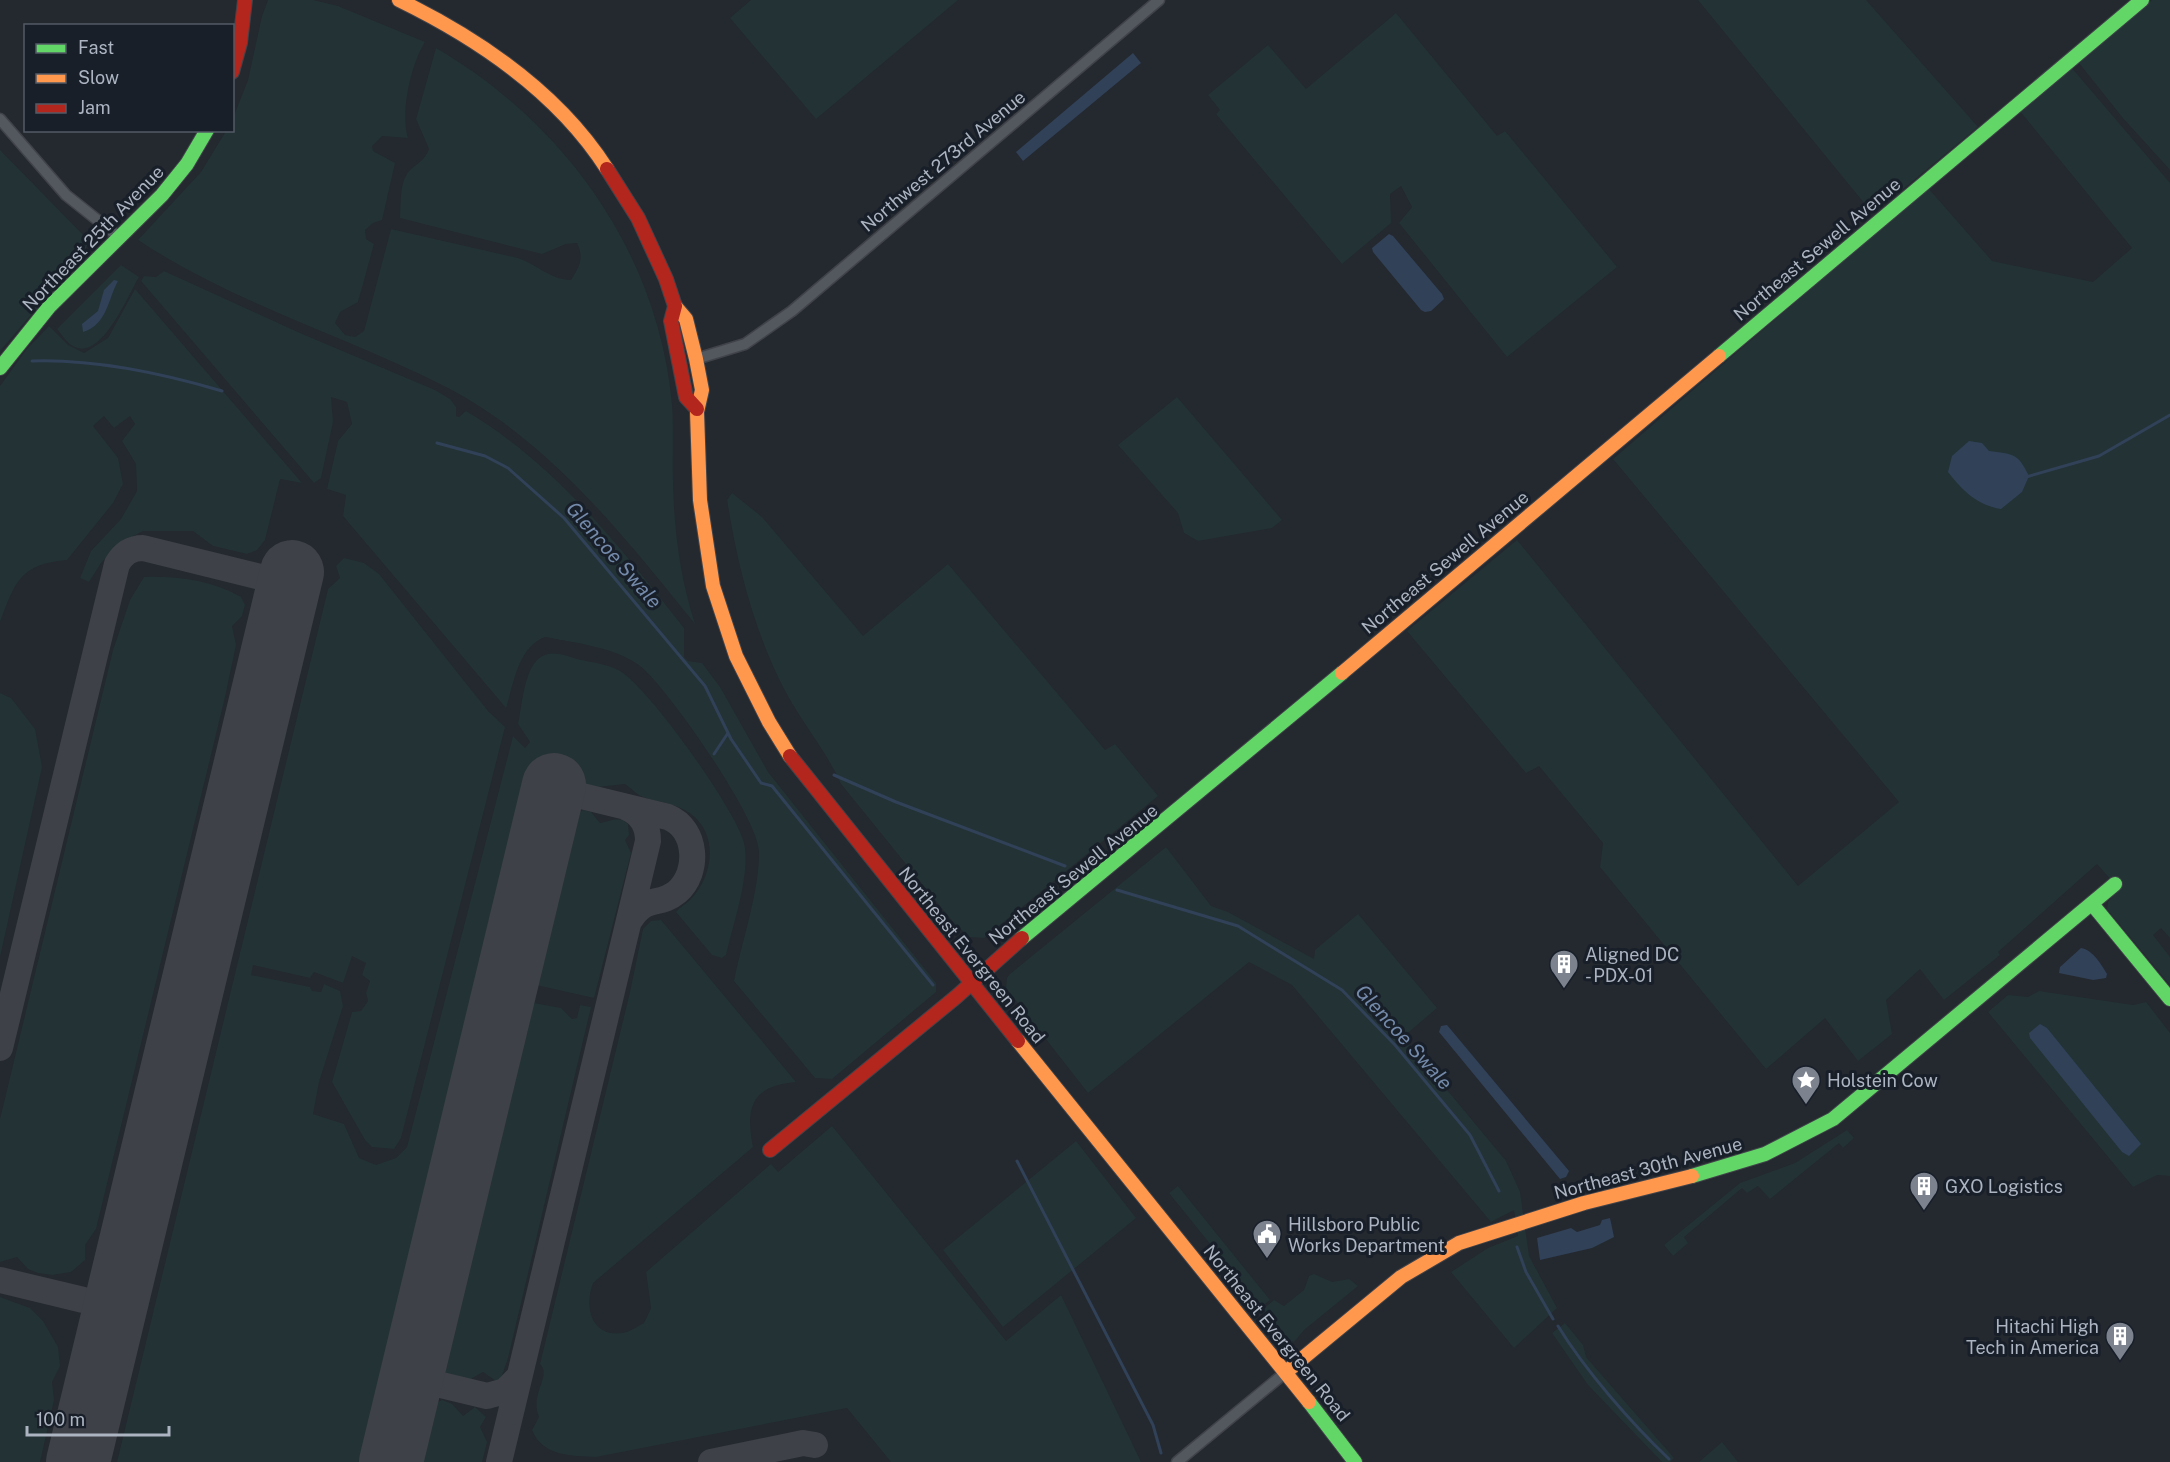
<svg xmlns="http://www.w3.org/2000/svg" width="2170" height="1462" font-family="'Public Sans',sans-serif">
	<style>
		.green { fill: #223235 }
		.water { fill: #314158 }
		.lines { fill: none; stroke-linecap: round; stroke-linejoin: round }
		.stream { stroke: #314158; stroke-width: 3 }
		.taxiway { stroke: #3e4148; stroke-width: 26 }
		.runway { stroke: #3e4148; stroke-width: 64 }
		.street-casing { stroke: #404349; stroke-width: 13 }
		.fast-casing { stroke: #404349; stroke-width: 16 }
		.slow-casing { stroke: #404349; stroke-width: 16 }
		.jam-casing { stroke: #404349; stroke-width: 16 }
		.street { stroke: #53575e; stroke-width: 10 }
		.fast { stroke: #63d668; stroke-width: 14 }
		.slow { stroke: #ff974d; stroke-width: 14 }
		.jam { stroke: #b3261e; stroke-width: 14 }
		.labels { text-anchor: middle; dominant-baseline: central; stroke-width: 6; stroke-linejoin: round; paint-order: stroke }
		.street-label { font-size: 18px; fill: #acb4c2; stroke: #181f29 }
		.poi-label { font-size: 18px; fill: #acb4c2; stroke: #181f29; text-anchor: start }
		.water-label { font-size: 20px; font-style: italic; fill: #748aaa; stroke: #181f29 }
	</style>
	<rect width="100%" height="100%" fill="#24282f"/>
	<path class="green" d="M268 0H313L338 6 425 42C411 64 400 113 408 138L382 136 372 146 373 151 395 163 382 220 373 223 365 230 366 239 374 244 358 302 340 312 335 323 345 335 355 337 364 331 391 229 518 258C536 264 551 280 571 280 580 266 584 258 577 243L566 244 542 254 400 218C401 202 399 182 410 170 419 162 424 161 429 149L416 119 436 48C565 123 658 253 672 404 674 430 672 455 673 481 674 531 680 577 695 624 623 535 548 439 444 386 343 335 233 303 138 240L201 172 226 131 232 130 233 118 248 80 262 16Z
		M751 0H958L816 119 730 18Z
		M1698 0H1866L1978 127 1873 214Z
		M2152 0H2170V170L2122 117 2079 63Z
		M1396 13 1497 136 1505 131 1617 267 1507 357 1399 223 1412 207 1401 186 1390 194 1391 223 1342 264 1216 114 1220 110 1208 95 1268 45 1306 89Z
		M2071 67 2170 183V938L2161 928 2153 935 2170 957V985L2107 909 2108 902 2119 889 2097 864 1998 952 2000 955 1944 1000 1920 969 1886 1000 1892 1034 1858 1061 1825 1018 1766 1069 1600 867 1603 843 1539 766 1526 773 1407 631 1517 540 1798 886 1899 802 1613 459 1928 188 1992 261 2093 282 2132 248 2019 110Z
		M0 150 88 240 85 252 0 351Z
		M121 265 139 277C129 293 101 363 73 346 67 343 62 335 57 329Z
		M164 271 300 333 435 390 450 399 456 407V416L459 417 466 411C556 464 620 547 684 628V657L688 661 702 663 720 687 768 772 936 983V992L832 1079 815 1078 734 981C742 940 759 893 759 852 759 819 667 687 640 666 615 647 575 643 545 637 518 647 514 683 506 708L343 516 346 495 327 489 338 441 352 424 347 402 331 397 333 422 321 478 314 483 141 281 144 276 156 277Z
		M135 289 302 483 280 479 265 540 257 550 247 554 213 546 193 531H143L118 544 101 563 89 582 80 578 91 551 121 519 137 491 136 464 122 441 135 424 130 416 114 428 104 416 93 426 118 458 123 484 113 503 67 560C20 564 15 582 0 622V386L26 350 49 326 68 345 84 353 108 338Z
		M1177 397 1282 520 1272 528 1198 541 1184 533 1178 513 1118 445Z
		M732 493 762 517 863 636 948 564 1105 750 1115 744 1158 796 984 938 969 937 953 922 841 784C825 748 797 717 780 681 752 624 737 562 727 500Z
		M344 558 364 563 379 574 488 711 505 727 401 1138 394 1149 372 1147 365 1140 332 1082 352 1012 361 1011 368 1001 366 993 370 981 362 975 366 963 352 956 343 983 314 972 310 978 253 965 251 975 310 987 312 991 321 992 324 984 340 991 343 1006 319 1082 313 1114 344 1124 359 1158 376 1165 396 1158 407 1147 513 736 525 748 530 742 518 724C522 705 524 672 538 659 549 649 564 655 577 659 590 662 608 664 620 671 649 688 736 810 744 843 751 873 733 924 726 955L722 958 712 955 676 912C680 907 686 904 690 900 713 877 719 835 691 814 676 803 659 803 643 797 637 795 631 788 625 784L598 787 537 771 368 1462H117L328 589 340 578 336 566Z
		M144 577C177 576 211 580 241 597L245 605 242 616 232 626 236 645 225 697 96 1229 85 1245V1260L71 1272 52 1275 38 1273 28 1269 17 1257 0 1262V1119L113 650 130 600Z
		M0 693 11 698 35 729 42 767 0 957Z
		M583 810 591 812 600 823C611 821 619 815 628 824L629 835 625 840 631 853 594 998 527 983 561 839 574 827 576 814Z
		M1166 847 1211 906 1228 912 1314 959 1315 950 1358 914 1437 1008 1403 1037 1506 1161 1520 1192 1529 1256 1557 1308 1514 1348 1451 1272 1488 1248 1518 1236 1514 1210 1491 1222 1292 985 1249 962 1088 1093 1006 988 1007 978 1010 974Z
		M661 920 796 1082C752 1086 745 1106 753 1147L593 1283C584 1307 591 1337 622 1333 630 1332 638 1326 644 1323L651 1308 646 1272 771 1164 778 1172 832 1126 1006 1341 1061 1295 1141 1462H891L847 1408 596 1457C571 1456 542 1456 532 1430L539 1417C529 1393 552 1377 540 1364L630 992 643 929 651 921Z
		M2039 991 2133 1005 2146 1002 2170 1033V1176L2157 1175 2133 1187 1988 1012 2008 995 2028 997Z
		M523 1001 561 1008 572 1019 577 1018 580 1005 591 1007 508 1358 501 1378 496 1381 483 1372 469 1380 446 1373 442 1368 448 1349 443 1337Z
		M1847 1130 1854 1138 1843 1148 1839 1143 1770 1199 1758 1186 1747 1193 1742 1188 1684 1237 1688 1243 1673 1256 1664 1245 1740 1183 1795 1163Z
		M1076 1141 1136 1218 1003 1327 943 1250Z
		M1178 1186 1270 1300 1261 1307 1169 1193Z
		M1314 1274 1332 1282 1349 1279 1358 1286 1304 1330 1294 1342 1288 1340 1263 1309 1274 1300 1284 1306 1304 1290 1309 1276Z
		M0 1297 30 1308 43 1321 58 1347 60 1366 52 1382 54 1400 40 1462H0Z
		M1565 1323 1583 1345 1586 1357 1674 1458 1670 1462H1662L1588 1385 1552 1333Z
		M442 1400 452 1404 463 1416 475 1407 486 1417 480 1427 487 1442 482 1462H411L423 1424 433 1418 432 1405Z
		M1722 1442 1738 1462H1699Z"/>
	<path class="water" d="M1133 53 1141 63 1023 161 1016 152Z
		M1389 234 1393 236 1442 294 1444 299 1431 311 1425 312 1421 310 1373 252 1372 248Z
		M114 280 118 281C108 299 107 325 83 332L82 324 98 311 104 290Z
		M1969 441 1982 443 1989 451C2013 454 2018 453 2029 476L2022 492 2001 509C1977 505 1963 491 1948 472L1952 456Z
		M2081 948C2093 950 2101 964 2107 974L2106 978 2093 980 2059 973 2060 967Z
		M2040 1024 2047 1028 2141 1144 2129 1156 2122 1152 2030 1038 2029 1033Z
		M1447 1025 1569 1171 1566 1177 1560 1179 1439 1032 1441 1026Z
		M1610 1218 1614 1237 1592 1248 1540 1260 1537 1238 1571 1228 1577 1232 1600 1225 1602 1220Z"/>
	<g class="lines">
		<path class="stream" d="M32 361C96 359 161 373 222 391
			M437 443 485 456 508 468 564 518 705 686 731 739 761 783 772 786 933 985
			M2026 477 2099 456 2170 415
			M714 754 728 733
			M834 775 896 802 1065 866
			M1117 890 1238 926 1342 990 1395 1045 1470 1135 1499 1191
			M1017 1161 1153 1425 1161 1453
			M1517 1247 1526 1272 1553 1319
			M1558 1326C1585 1370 1631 1423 1669 1459"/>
		<path class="taxiway" d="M553 789 668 817C697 829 700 872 677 892 659 907 646 894 630 920
			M0 1048 117 564C123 554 130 548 143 548L289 584
			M0 1280 96 1303 106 1313 110 1329
			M412 1378 487 1396 505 1391 519 1377
			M499 1462 648 841C648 826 642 814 627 808
			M711 1462 803 1443 815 1445"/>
		<path class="runway" d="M78 1462 292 572
			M391 1462 554 785"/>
		<g class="street-casing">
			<path id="street" d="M0 119 66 195 120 238
				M696 359 745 344 792 311 1159 0
				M1177 1462 1286 1372"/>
		</g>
		<g class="fast-casing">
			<path id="fast" d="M1719 356 2142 0
				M0 368 49 307 162 195 187 164 207 130
				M2092 904 2170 999
				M1022 938 1342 673
				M1692 1176 1765 1154 1833 1119 2115 884
				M1309 1402 1355 1462"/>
		</g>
		<g class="slow-casing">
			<path id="slow" d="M399 0C479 39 558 92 607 169
				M675 306 686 319 696 359
				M696 359 702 390 697 412 700 500 713 586 736 656 769 722 790 756
				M1342 673 1719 356
				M1018 1041 1309 1402
				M1286 1372 1401 1277 1459 1243 1584 1203 1692 1176"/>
		</g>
		<g class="jam-casing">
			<path id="jam" d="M232 72 240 43 245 0
				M607 169 638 218 666 279 675 306 671 321 686 397 697 409
				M790 756 1018 1041
				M770 1150 956 997 1022 938"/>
		</g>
		<use href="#street" class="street"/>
		<use href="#fast" class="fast"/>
		<use href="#slow" class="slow"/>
		<use href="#jam" class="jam"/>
	</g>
	<defs>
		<g id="building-pin" transform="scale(1.5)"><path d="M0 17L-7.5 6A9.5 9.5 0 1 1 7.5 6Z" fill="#7c838f" stroke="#181f29"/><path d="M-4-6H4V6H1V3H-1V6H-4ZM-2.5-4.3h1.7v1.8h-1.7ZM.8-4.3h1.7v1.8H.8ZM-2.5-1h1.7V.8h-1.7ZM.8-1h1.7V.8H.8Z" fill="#fff"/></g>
		<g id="sight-pin" transform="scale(1.5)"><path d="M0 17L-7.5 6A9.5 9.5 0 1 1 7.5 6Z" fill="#7c838f" stroke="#181f29"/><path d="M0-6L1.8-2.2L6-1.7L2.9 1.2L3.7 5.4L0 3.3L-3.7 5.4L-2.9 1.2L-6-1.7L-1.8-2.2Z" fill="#fff"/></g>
		<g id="civic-pin" transform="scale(1.5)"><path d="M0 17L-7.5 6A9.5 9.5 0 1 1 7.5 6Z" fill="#7c838f" stroke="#181f29"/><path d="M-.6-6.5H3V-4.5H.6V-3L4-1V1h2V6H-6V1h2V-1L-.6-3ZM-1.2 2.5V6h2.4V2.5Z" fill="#fff"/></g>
	</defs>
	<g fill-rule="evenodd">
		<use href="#building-pin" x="1564" y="964"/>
		<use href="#sight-pin" x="1806" y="1080"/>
		<use href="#building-pin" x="1924" y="1186"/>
		<use href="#civic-pin" x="1267" y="1234"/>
		<use href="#building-pin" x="2120" y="1336"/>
	</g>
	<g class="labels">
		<g class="street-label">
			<text transform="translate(943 161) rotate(-40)">Northwest 273rd Avenue</text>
			<text transform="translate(93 238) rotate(-46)">Northeast 25th Avenue</text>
			<text transform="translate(1817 249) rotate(-40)">Northeast Sewell Avenue</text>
			<text transform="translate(1445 562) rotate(-40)">Northeast Sewell Avenue</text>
			<text transform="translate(1073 874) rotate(-39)">Northeast Sewell Avenue</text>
			<text transform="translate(972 955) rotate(51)">Northeast Evergreen Road</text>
			<text transform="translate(1648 1168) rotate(-15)">Northeast 30th Avenue</text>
			<text transform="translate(1277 1333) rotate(51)">Northeast Evergreen Road</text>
		</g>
		<g class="poi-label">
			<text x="1585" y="954">Aligned DC<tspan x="1585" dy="21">- PDX-01</tspan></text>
			<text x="1827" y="1080">Holstein Cow</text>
			<text x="1945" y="1186">GXO Logistics</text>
			<text x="1288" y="1224">Hillsboro Public<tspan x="1288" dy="21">Works Department</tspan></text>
			<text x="2099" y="1326" text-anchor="end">Hitachi High<tspan x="2099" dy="21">Tech in America</tspan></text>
		</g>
		<g class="water-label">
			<text transform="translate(614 555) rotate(49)">Glencoe Swale</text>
			<text transform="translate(1404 1037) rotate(48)">Glencoe Swale</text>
		</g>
	</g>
	<rect x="24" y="24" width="210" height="108" fill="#181f29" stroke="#535b66" stroke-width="1.5"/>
	<rect x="36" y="44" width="30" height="9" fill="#63d668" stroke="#535b66" stroke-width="1.5"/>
	<text x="78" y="54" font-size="18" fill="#acb4c2">Fast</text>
	<rect x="36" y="74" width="30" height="9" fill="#ff974d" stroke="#535b66" stroke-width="1.5"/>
	<text x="78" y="84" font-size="18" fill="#acb4c2">Slow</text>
	<rect x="36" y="104" width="30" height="9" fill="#b3261e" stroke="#535b66" stroke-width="1.5"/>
	<text x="78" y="114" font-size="18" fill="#acb4c2">Jam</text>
	<path d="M27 1426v9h142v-9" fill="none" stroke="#acb4c2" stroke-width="3"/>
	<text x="36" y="1426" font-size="18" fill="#acb4c2" stroke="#181f29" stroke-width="4.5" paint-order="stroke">100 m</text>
</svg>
